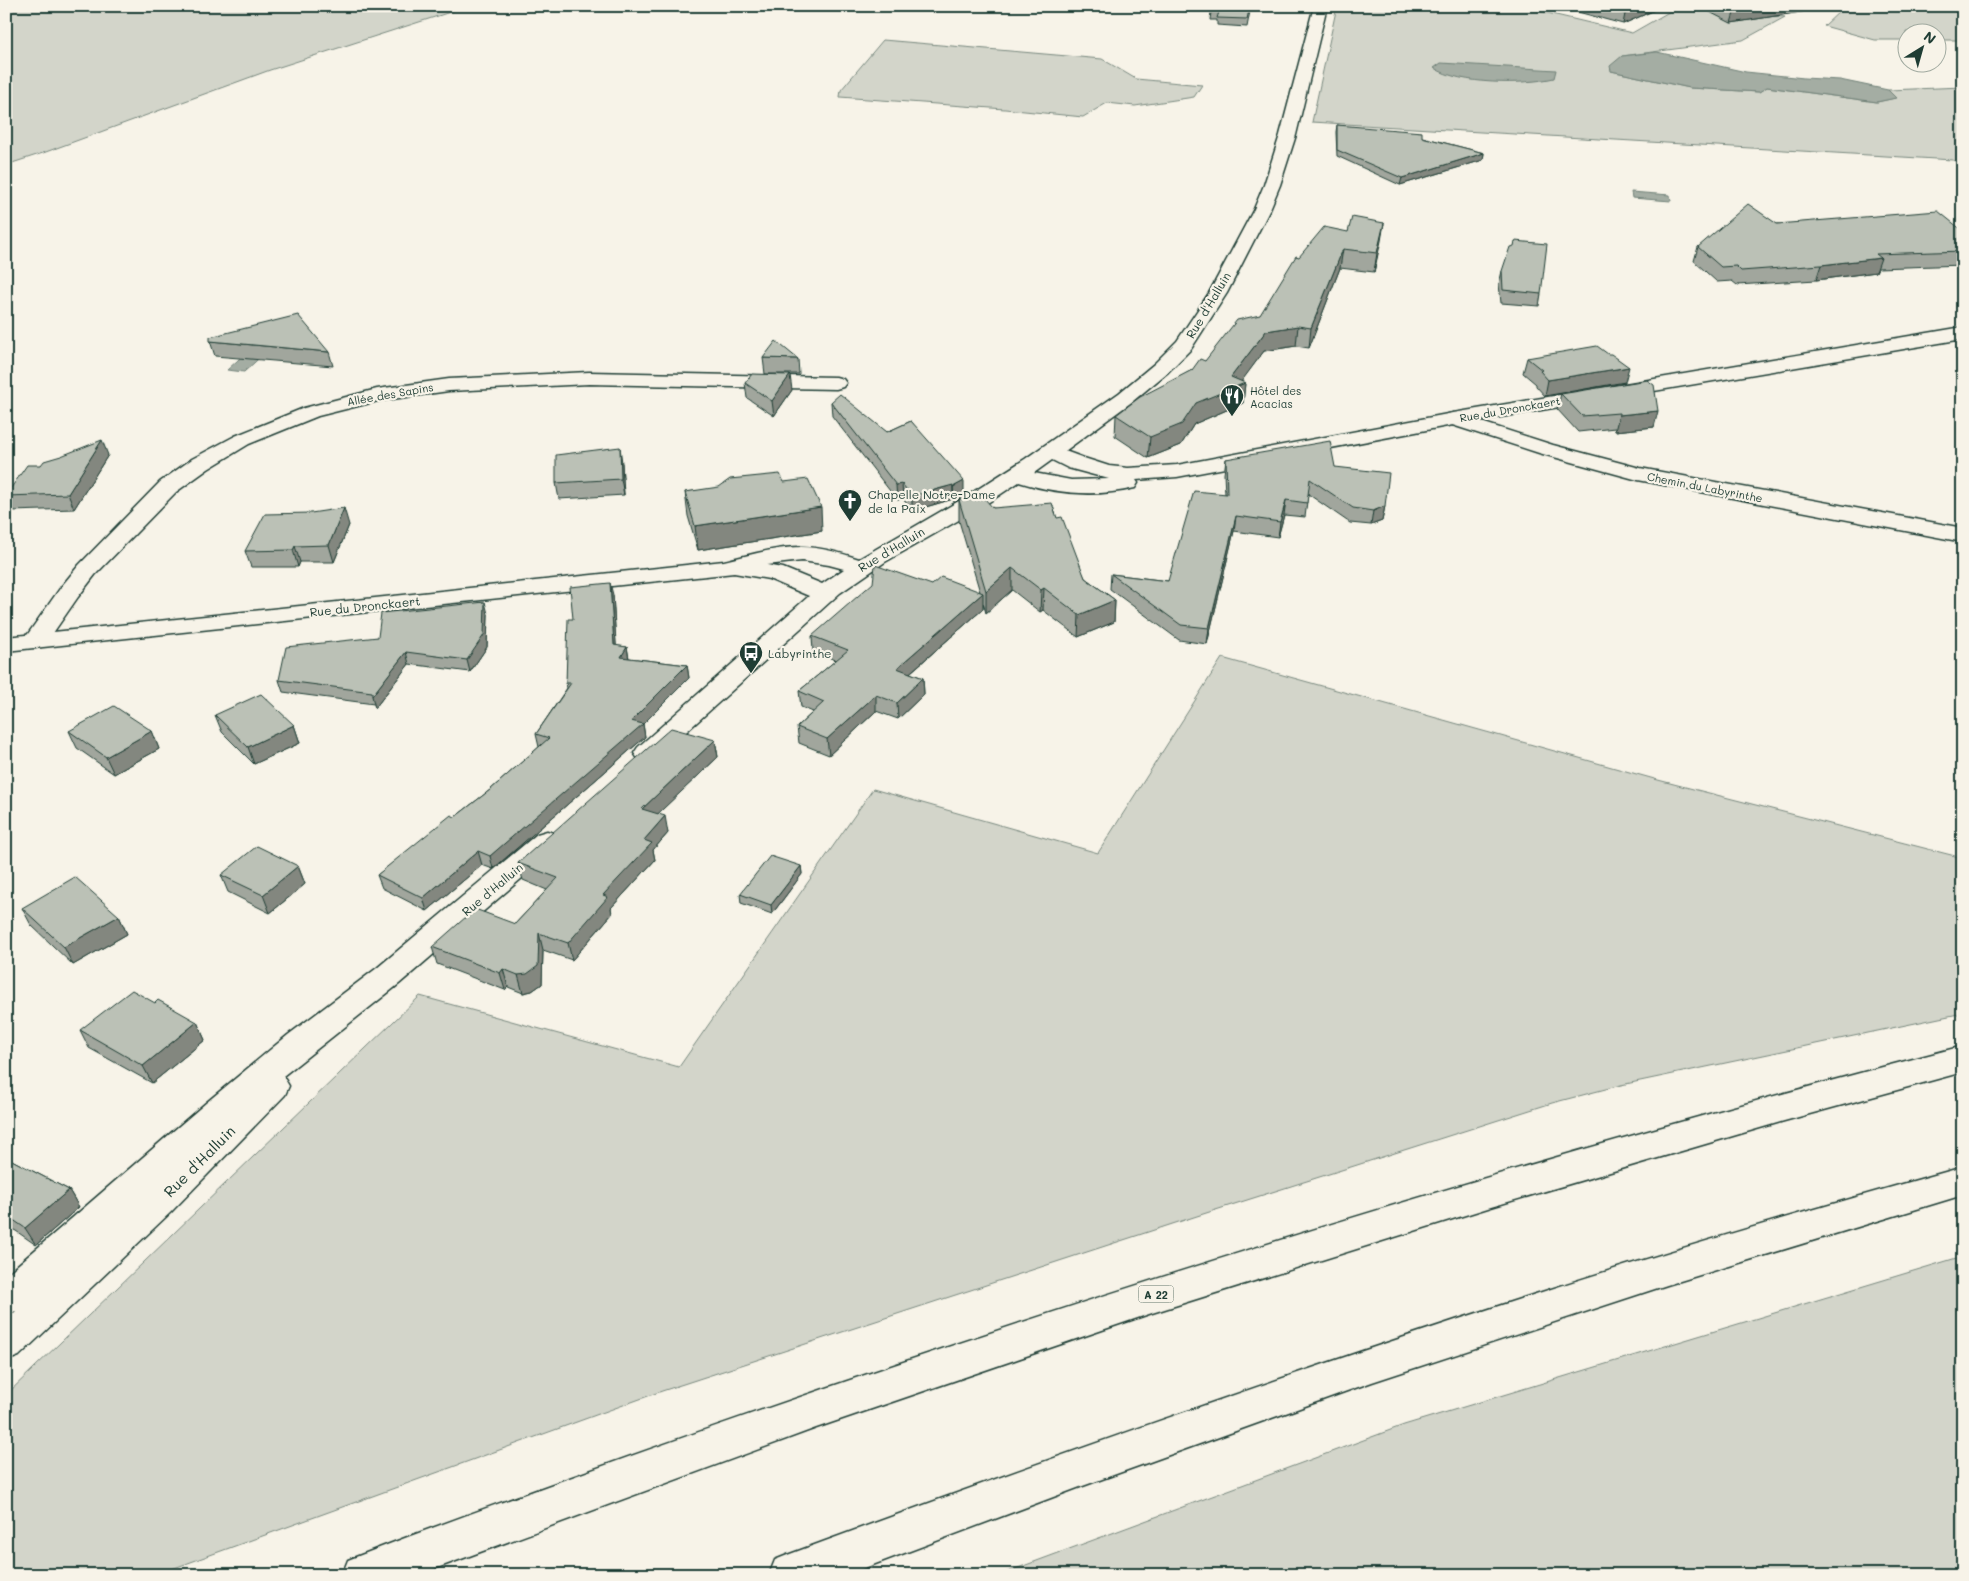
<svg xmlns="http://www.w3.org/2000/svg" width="1969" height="1581" font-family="Mali,sans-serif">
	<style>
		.green { fill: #d3d5ca; stroke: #79897f }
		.water { fill: #a4ada3; stroke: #6f8077 }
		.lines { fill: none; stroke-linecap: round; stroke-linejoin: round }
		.minor-casing { stroke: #1f3d34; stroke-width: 3 }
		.major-casing { stroke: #1f3d34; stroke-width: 3 }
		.highway-casing { stroke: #1f3d34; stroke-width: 3 }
		.minor { fill: #f7f3e8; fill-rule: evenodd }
		.major { fill: #f7f3e8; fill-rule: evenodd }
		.highway { fill: #f7f3e8; fill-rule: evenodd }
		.wall { fill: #a1a69d; stroke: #1f3d34 }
		.shaded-wall { fill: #83877f; stroke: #1f3d34 }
		.building { fill: #bbc1b6; stroke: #1f3d34 }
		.labels { text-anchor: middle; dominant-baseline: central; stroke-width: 4.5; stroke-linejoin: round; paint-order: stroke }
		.far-poi-label { font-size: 11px; fill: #1f3d34; stroke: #f7f3e8; text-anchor: start }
		.far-street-label { font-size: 11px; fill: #1f3d34; stroke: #f7f3e8 }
		.shield { fill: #f7f3e8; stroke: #60746a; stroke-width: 1 }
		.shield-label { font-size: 11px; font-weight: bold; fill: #1f3d34 }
		.street-label { font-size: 12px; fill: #1f3d34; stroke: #f7f3e8 }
		.poi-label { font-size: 12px; fill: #1f3d34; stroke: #f7f3e8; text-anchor: start }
		.near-street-label { font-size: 15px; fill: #1f3d34; stroke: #f7f3e8 }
	</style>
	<rect width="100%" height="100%" fill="#f7f3e8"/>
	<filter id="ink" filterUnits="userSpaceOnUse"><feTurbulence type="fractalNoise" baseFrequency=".02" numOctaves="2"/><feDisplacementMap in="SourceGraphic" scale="10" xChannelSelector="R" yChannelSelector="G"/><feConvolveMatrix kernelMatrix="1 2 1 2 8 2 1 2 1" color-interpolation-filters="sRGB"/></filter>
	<g filter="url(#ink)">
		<path class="green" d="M6 6H469L270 70 43 153 6 165Z
			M1337 6H1518L1632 33 1674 9 1785 17 1743 40 1622 56 1611 71 1690 88 1759 92 1767 87 1877 102 1895 98 1888 90 1963 87V165L1953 160 1312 122Z
			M1842 6H1963V40H1937L1936 32H1906V40H1875L1824 26 1841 10Z
			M883 40 1102 59 1136 79 1202 85 1194 97 1135 106 1107 103 1083 117 1005 109 840 97 841 90Z
			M1222 658 1658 780 1963 858V1013L1621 1085 1552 1103 1200 1215 662 1391 155 1575H6V1395L420 996 679 1067 873 789 1098 853Z
			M1963 1256V1575H999L1404 1425Z"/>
		<path class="water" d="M1657 52 1746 72 1804 78 1840 80 1888 90 1896 98 1877 102 1767 87 1759 92 1690 88 1611 71 1610 66 1622 56Z
			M1441 63 1556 70 1554 78C1524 85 1460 85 1434 68Z
			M1631 192 1670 195 1671 201 1632 198Z
			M249 350 266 352 244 372 227 370Z"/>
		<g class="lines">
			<g class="minor-casing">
				<path id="minor" d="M589 372 836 377 843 379 846 383 843 387 836 389 589 384 449 391 378 401 318 416 249 444 208 469 176 492 95 575 78 597 44 646 35 648 26 646 23 641 61 587 79 565 160 482 192 459 235 436 304 408 377 389 449 379Z
					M1453 413 1553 445 1640 468 1963 528V542L1638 480 1539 453 1446 423 1443 419 1446 415Z"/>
			</g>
			<g class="major-casing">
				<path id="major" d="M1314 6H1327L1296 135 1280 185 1270 209 1227 293 1191 349 1168 372 1133 401 1065 451 1084 458 1109 466 1128 468 1177 465 1453 413 1963 327V339L1453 425 1177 477 1136 480 1138 483 1135 488C1097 497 1056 494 1019 482L980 508 885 562 840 593 656 759 647 762 638 759 634 753 638 747 809 596 769 579 734 573 6 651V637L724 561C749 555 775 547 801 547 821 547 841 553 859 559L964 498 1025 459 1119 393 1154 364 1177 341 1209 293 1254 209 1264 185 1280 135ZM1052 460 1068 468 1109 479 1071 480 1034 473ZM802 561 829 565 844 569 822 584 783 568 767 565Z
					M547 831 557 834 561 841 557 848 399 984 283 1076 289 1086 285 1095 171 1212 19 1356 6 1361V1320L16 1311 6 1314V1275L207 1102 288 1035 377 968 537 834Z"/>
			</g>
			<g class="highway-casing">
				<path id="highway" d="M1963 1046V1072L1784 1121 1491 1207 1152 1313 816 1428 418 1575H342L348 1560 405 1538C916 1349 1435 1182 1963 1046Z
					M1963 1167V1195L1667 1285 1372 1382 1080 1487 846 1575H769L775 1560 790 1554C1031 1465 1273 1379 1517 1300 1664 1252 1813 1209 1963 1167Z"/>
			</g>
			<use href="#minor" class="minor"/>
			<use href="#major" class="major"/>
			<use href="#highway" class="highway"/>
		</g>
		<path class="wall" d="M1213 6H1251L1247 27 1217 25V20H1210L1211 12Z
			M1575 6H1664L1623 24 1574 11Z
			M1698 6H1826V8L1731 23Z
			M1337 125 1422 137 1484 153 1483 160 1400 185 1337 156 1336 132Z
			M1384 223 1374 272 1340 268 1309 348 1296 346 1264 351 1241 381 1245 383 1243 403 1194 424 1181 445 1148 458 1115 436 1116 415 1192 370 1205 361 1260 315 1348 232Z
			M1777 224 1963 231V265L1878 268 1876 272 1816 280 1737 285 1732 281 1717 282 1694 261 1698 247Z
			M1502 271 1541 294 1539 306 1501 303 1499 284Z
			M210 341 329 352 333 366 215 356Z
			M763 358 798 359 799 374H765Z
			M1527 358 1625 382 1545 396 1536 386V384L1523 373Z
			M1647 380 1654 427 1615 431V428L1578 432 1557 409 1561 394Z
			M745 383 792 390 774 416 747 398Z
			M831 402 887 432 911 421 964 496 954 502 953 499 912 511 903 499 897 500 832 416Z
			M108 455 74 509 12 511 6 498V495L41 465Z
			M1226 459 1335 467 1385 506 1382 521 1371 525 1350 523 1308 494 1305 517 1284 515 1278 537 1234 531 1207 644 1179 640 1110 589 1111 574 1168 581 1225 494 1224 474Z
			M622 463 624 495 559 499 556 483Z
			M784 482 822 531 698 550 688 516 685 492Z
			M959 500 993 508 1057 518 1085 578 1115 600 1114 622 1078 637 1043 610 1040 612 1012 590 986 613 983 603V609L910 673 923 678 924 694 898 719 876 711 829 755 799 743 797 727 813 712 801 707 799 691 836 660 813 652 812 636 932 585 980 592 959 521Z
			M349 525 334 562H300L298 567H251L245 551Z
			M613 595 616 646 627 647 629 658 687 665 689 678 643 724 645 737 493 869 482 865 427 911 382 888 377 875 455 817 490 790 539 747 536 734 567 688 566 683 573 619Z
			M488 614 487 647 470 672 409 664 375 708 374 704 283 692 279 680 378 637Z
			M215 715 294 725 300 743 254 764 222 732Z
			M69 731H152L159 749 114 774 77 748Z
			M715 740 718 757 658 813 668 833 653 850 655 860 611 908 612 914 572 960 543 950 542 984 532 991 523 993 508 987 505 990 437 964 432 947 515 924 547 890 523 880 518 863Z
			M298 866 305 884 270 913 228 892 221 875Z
			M801 866 802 874 772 914 741 903 740 894Z
			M22 908 119 916 127 934 73 965 31 925Z
			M197 1022 205 1040 152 1083 89 1048 80 1030Z
			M6 1157 69 1190 79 1207 36 1245 16 1231 6 1226Z"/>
		<path class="shaded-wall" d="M1644 6H1664L1623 24 1625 14Z
			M1778 6H1826V8L1731 23 1734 13Z
			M1484 153 1483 160 1400 185 1402 178Z
			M1384 223 1381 241 1374 272 1377 253Z
			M1343 249 1340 268 1309 348 1311 328Z
			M1881 258 1876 272 1816 280 1821 265Z
			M1298 326 1296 346 1264 351 1238 386 1245 383 1243 403 1194 424 1181 445 1148 458 1150 437 1196 403 1231 377 1266 331Z
			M1629 367 1625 382 1545 396 1548 380Z
			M790 375 792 390 774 416 772 401Z
			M1658 411 1654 427 1615 431 1619 415Z
			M102 440 108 455 74 509 68 494Z
			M620 447 622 463 624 495 621 479Z
			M964 481V496L954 502 953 487Z
			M902 484 903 499 897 500 896 485Z
			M953 485V499L912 511V496Z
			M1286 500 1284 515 1278 537 1280 522Z
			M1385 506 1382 521 1371 525 1373 511Z
			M821 507 822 531 698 550 695 526Z
			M344 508 349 525 334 562 329 545Z
			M1236 516 1234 531 1207 644 1209 628Z
			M295 546 300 562 298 567 293 550Z
			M1012 568V590L986 613V591Z
			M610 583 613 595 617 658 614 645Z
			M1044 588 1043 610 1040 612 1041 590Z
			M983 593V609L897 684V668Z
			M1115 600 1114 622 1078 637 1079 615Z
			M485 602 488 614 487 647 470 672 467 660Z
			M627 647 629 660 621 657Z
			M406 652 409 664 375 708 372 696Z
			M687 665 689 678 643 724 645 737 493 869 490 856 631 721Z
			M923 678 924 694 898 719 897 703Z
			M876 695V711L829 755 827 739Z
			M294 725 300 743 254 764 248 747Z
			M152 731 159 749 114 774 106 757Z
			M715 740 718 757 645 826 642 809Z
			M665 816 668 833 653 850 655 860 611 908 612 914 572 960 568 943 644 840Z
			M478 851 482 865 427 911 423 898Z
			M298 866 305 884 270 913 263 895Z
			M801 866 802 874 772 914 771 905Z
			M119 916 127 934 73 965 64 947Z
			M539 933 543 950 542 984 532 991 523 993 518 975Z
			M503 969 508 987 505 990 500 973Z
			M197 1022 205 1040 152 1083 143 1066Z
			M69 1190 79 1207 36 1245 25 1228Z"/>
		<path class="building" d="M1213 6H1250L1247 19 1217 18 1219 12H1211Z
			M1594 6H1644L1625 14Z
			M1720 6H1778L1734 13Z
			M1337 125 1422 132V137L1484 153 1402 178 1337 150Z
			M1748 204 1777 224 1938 211 1963 231V251L1876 254 1881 258 1821 265 1741 271 1736 266 1721 267 1698 247Z
			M1352 217 1384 223 1377 253 1343 249 1311 328 1298 326 1266 331 1231 377 1245 383 1196 403 1182 424 1150 437 1116 415 1140 397 1192 370 1200 359 1205 361 1237 320 1260 315 1296 256 1299 257 1324 227 1348 232Z
			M1515 241 1547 244 1541 294 1503 290 1502 271 1510 247 1514 246Z
			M298 315 329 352 210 341V337Z
			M776 341 798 359 763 358Z
			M1597 346 1608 354H1611L1629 367 1548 380 1540 371 1542 370 1527 358Z
			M752 374 790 375 772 401 745 383Z
			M1647 380 1654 385 1658 411 1619 415V413L1582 416 1561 394Z
			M840 394 887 432 911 421 964 481 953 487V485L912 496 902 484 896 485 831 402Z
			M102 440 68 494 6 496V495L27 465H41L44 461 61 456Z
			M1330 441 1335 467 1389 473 1385 506 1373 511 1353 508 1310 479 1307 503 1286 500 1280 522 1236 516 1209 628 1181 625 1111 574 1168 581 1194 491 1227 494 1226 459Z
			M620 447 621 479 556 483V455Z
			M780 474 784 482 808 479 821 507 695 526 685 492 719 487 730 479Z
			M976 489 993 508 1052 503 1057 518 1062 517 1085 578 1115 600 1079 615 1044 588 1041 590 1012 568 986 591 959 500Z
			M344 508 329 545 295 546 293 550 245 551 265 514 311 513Z
			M875 565 932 585 941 577 983 593 897 668 923 678 897 703 876 695 827 739 797 727 824 702 799 691 848 650 812 636 873 583Z
			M610 583 614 645 627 647 621 657 687 665 631 721 643 724 490 856 478 851 423 898 377 875 451 815 455 817 490 790 549 738 536 734 571 683H566L568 619H573L570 587Z
			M485 602 484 635 467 660 406 652 372 696V692L279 680 286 647 378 637 381 613Z
			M261 694 294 725 248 747 215 715Z
			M114 706 152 731 106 757 69 731Z
			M671 728 715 740 642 809 665 816 644 840 652 843 603 895 608 897 568 943 539 933 538 966 527 974 518 975 503 969 500 973 432 947 475 909 515 924 558 878 518 863Z
			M257 846 298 866 263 895 221 875Z
			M770 856 801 866 771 905 740 894Z
			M75 877 119 916 64 947 22 908Z
			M132 990 155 1003 158 1000 197 1022 143 1066 80 1030Z
			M6 1157 69 1190 25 1228 6 1215Z"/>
	</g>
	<defs>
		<g id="restaurant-pin" transform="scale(1.25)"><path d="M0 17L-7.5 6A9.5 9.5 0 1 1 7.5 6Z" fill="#1f3d34" stroke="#f7f3e8"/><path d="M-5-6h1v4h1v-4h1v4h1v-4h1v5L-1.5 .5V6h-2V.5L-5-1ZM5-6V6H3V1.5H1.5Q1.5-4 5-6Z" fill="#fff"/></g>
		<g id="church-pin" transform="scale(1.25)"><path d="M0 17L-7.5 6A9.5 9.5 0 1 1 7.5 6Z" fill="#1f3d34" stroke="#f7f3e8"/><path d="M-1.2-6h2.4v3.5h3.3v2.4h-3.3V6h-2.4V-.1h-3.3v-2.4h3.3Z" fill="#fff"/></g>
		<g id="bus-pin" transform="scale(1.25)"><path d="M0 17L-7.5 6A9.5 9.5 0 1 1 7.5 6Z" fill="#1f3d34" stroke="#f7f3e8"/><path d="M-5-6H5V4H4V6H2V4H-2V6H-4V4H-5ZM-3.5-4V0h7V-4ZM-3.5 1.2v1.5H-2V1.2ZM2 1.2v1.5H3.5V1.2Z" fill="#fff"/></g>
	</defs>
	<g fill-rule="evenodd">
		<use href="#restaurant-pin" x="1232" y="396"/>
		<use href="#church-pin" x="850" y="501"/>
		<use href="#bus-pin" x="751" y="653"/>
	</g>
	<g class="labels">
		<g class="far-poi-label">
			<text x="1250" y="390">Hôtel des<tspan x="1250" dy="13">Acacias</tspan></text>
		</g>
		<g class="far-street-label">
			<text transform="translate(390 394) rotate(-10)">Allée des Sapins</text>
			<text transform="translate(1510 409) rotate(-10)">Rue du Dronckaert</text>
			<text transform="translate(1705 487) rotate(11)">Chemin du Labyrinthe</text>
		</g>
		<rect class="shield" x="1138.5" y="1285.5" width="35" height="17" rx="4"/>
		<g class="shield-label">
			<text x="1156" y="1294">A 22</text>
		</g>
		<g class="street-label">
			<text transform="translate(1208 305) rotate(-59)">Rue d'Halluin</text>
			<text transform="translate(891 549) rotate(-31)">Rue d'Halluin</text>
			<text transform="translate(365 606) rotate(-6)">Rue du Dronckaert</text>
			<text transform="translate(492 889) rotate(-40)">Rue d'Halluin</text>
		</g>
		<g class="poi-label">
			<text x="868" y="494">Chapelle Notre-Dame<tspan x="868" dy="14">de la Paix</tspan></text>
			<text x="768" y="653">Labyrinthe</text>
		</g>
		<g class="near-street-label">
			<text transform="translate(199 1161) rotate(-45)">Rue d'Halluin</text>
		</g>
	</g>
	<rect width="1969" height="1581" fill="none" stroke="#f7f3e8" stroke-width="25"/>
	<rect x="12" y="12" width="1944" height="1556" fill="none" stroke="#1f3d34" stroke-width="2" filter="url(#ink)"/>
	<g transform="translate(1922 48) rotate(37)"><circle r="24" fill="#f7f3e8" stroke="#a1aaa0"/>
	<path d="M0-4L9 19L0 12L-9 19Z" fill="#1f3d34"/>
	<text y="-8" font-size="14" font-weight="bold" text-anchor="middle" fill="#1f3d34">N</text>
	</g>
</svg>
